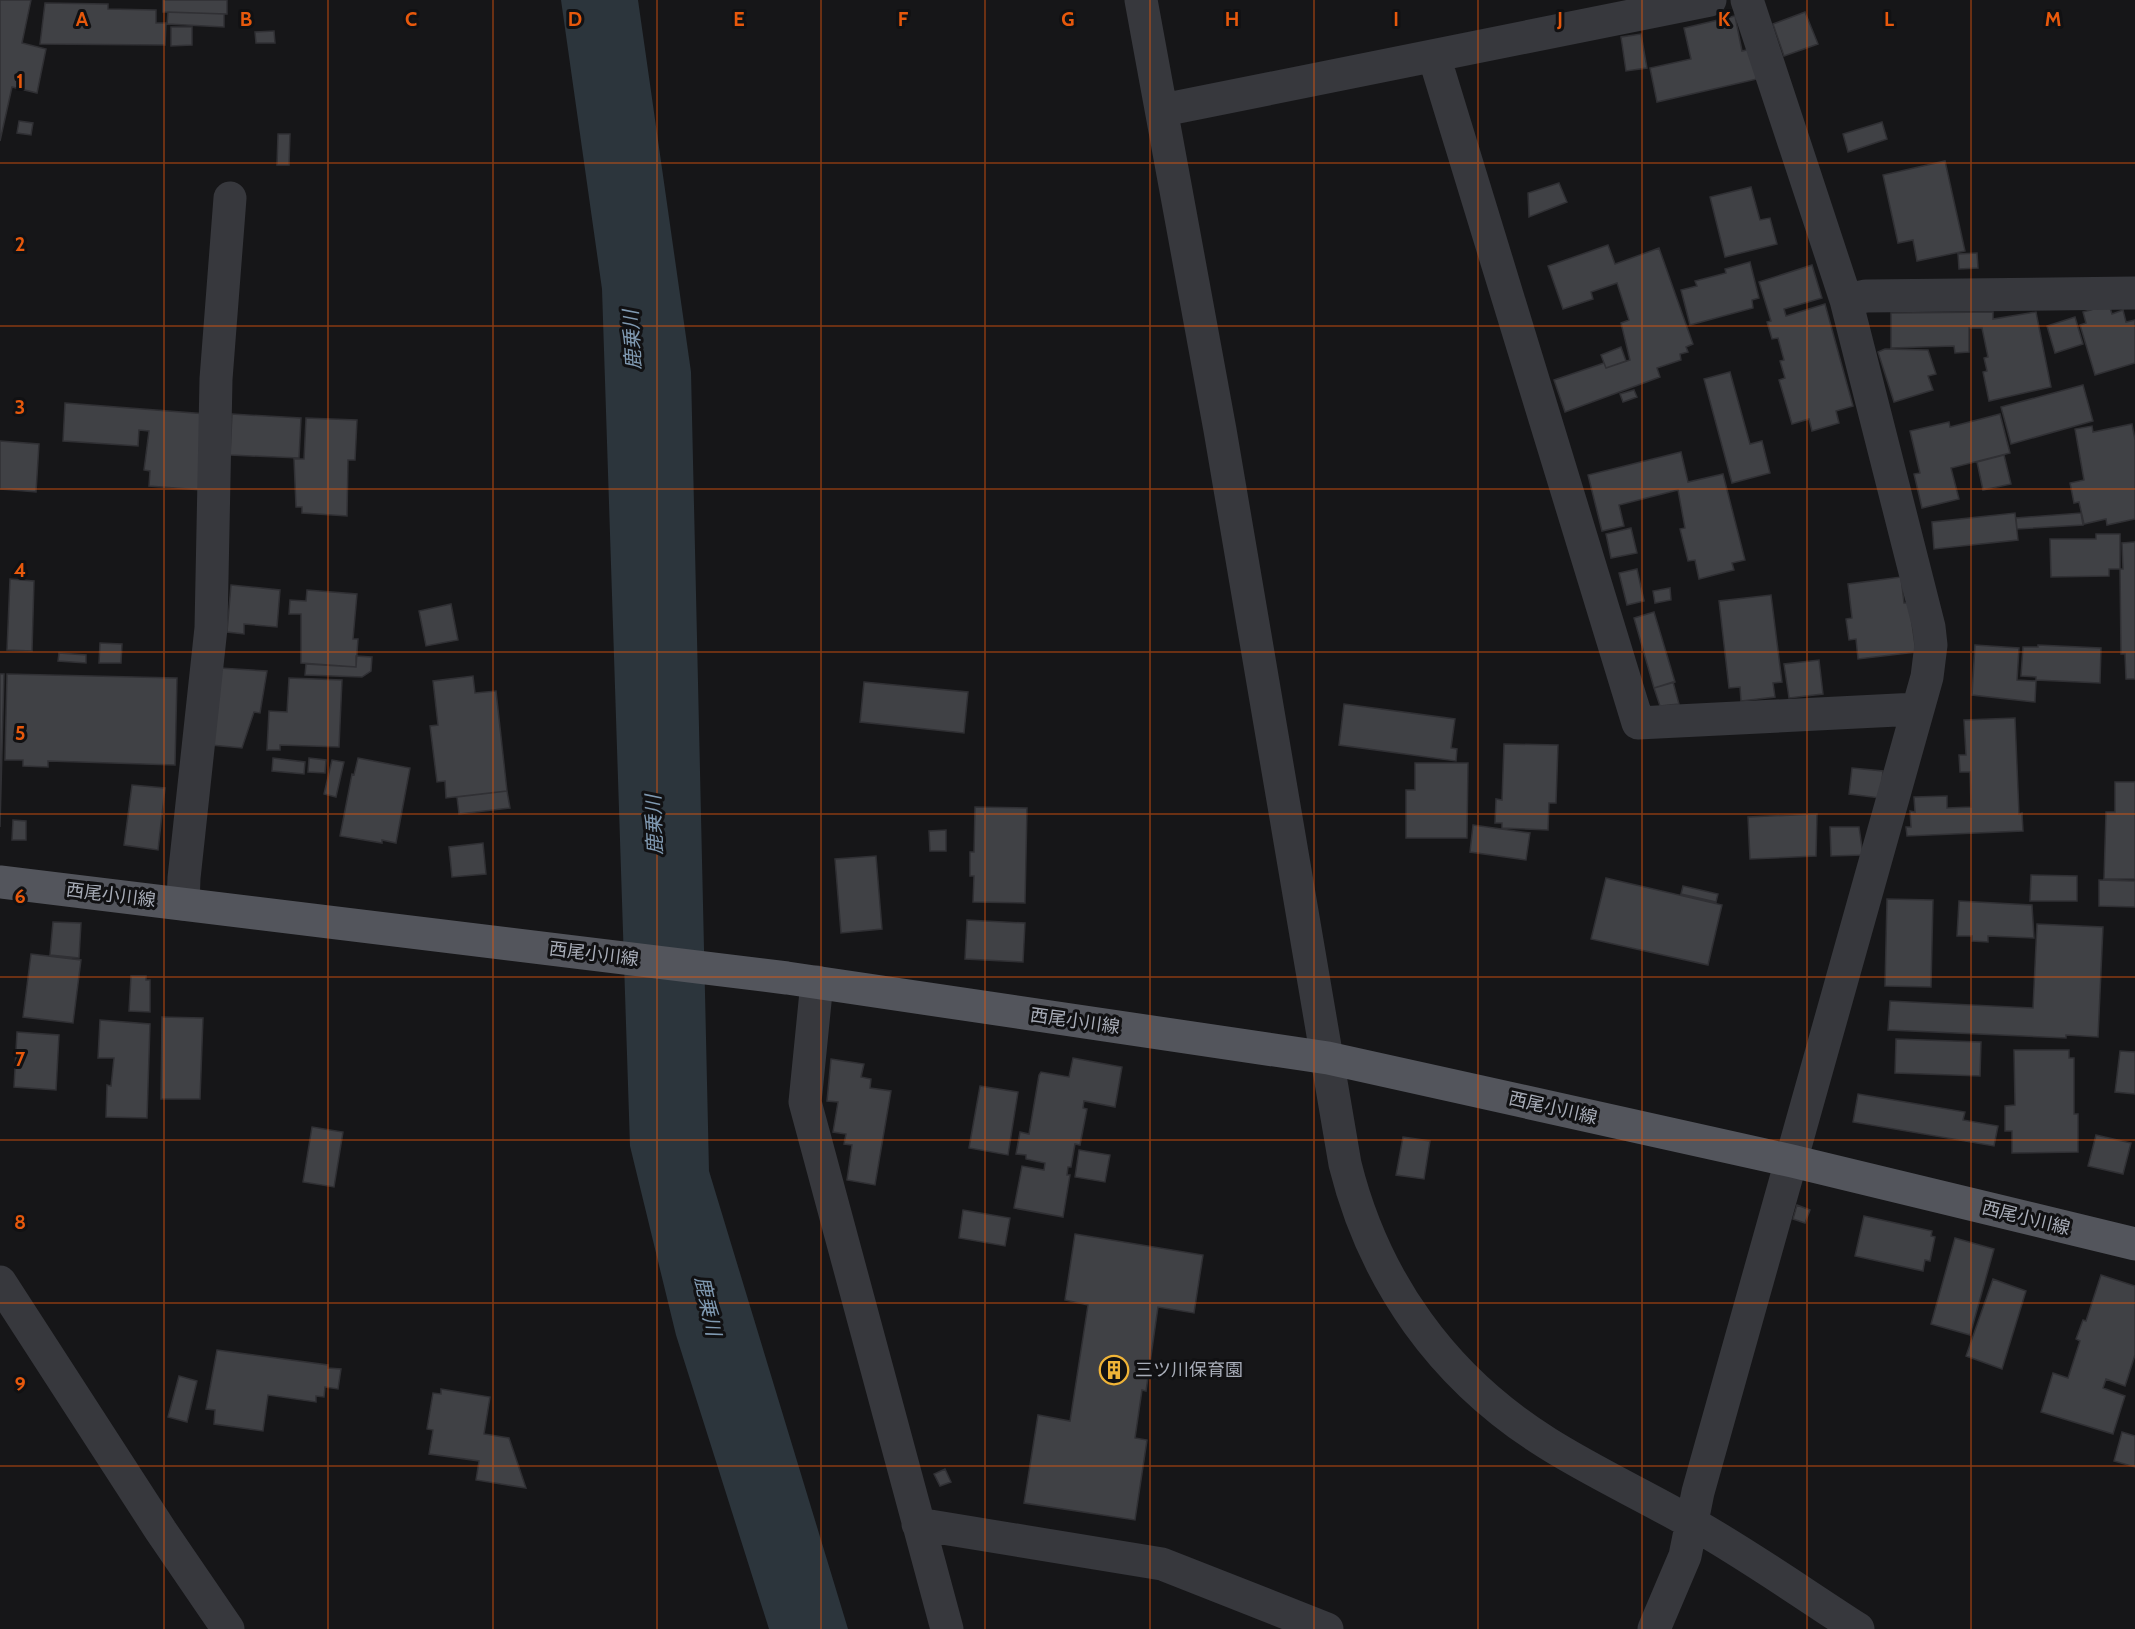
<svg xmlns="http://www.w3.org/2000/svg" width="2135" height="1629" font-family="Cabin,'Noto Sans JP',sans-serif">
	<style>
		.water { fill: #2c353c }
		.building { fill: #404145; stroke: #303034; stroke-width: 1.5 }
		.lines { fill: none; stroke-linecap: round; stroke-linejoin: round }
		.minor { stroke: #37383d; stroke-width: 33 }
		.major { stroke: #53555c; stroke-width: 33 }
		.grid { fill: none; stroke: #e8590c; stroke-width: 1.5; stroke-opacity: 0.55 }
		.labels { text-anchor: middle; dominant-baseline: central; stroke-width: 6; stroke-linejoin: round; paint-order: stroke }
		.street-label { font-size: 18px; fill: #a8adb8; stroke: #111113 }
		.poi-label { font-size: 18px; fill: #a8adb8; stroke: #111113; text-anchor: start }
		.water-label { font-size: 20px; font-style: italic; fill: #809ab2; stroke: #111113 }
		.grid-label { font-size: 20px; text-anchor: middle; font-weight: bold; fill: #e8590c; stroke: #111113; stroke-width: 6; stroke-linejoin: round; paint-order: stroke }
	</style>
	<rect width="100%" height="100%" fill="#161618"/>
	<path class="water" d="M561 0H638L691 372 709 1171 848 1629H769L676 1335 630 1146 602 289Z"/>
	<path class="building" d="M0 0H31L22 43 46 49 37 93 12 87 0 141Z
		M163 0H227V14L163 12Z
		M45 3 108 4V9L156 10V23H166L165 45 40 44Z
		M168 12 224 14V27L167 24Z
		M1805 12 1818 44 1784 56 1773 24Z
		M1735 16 1742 51 1751 49 1757 79 1657 102 1650 68 1691 59 1684 28Z
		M171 27H192V45L171 46Z
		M274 31 275 43H256L255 32Z
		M1641 34 1647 68 1626 71 1621 37Z
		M19 121 33 123 31 135 17 133Z
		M1882 122 1887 139 1848 152 1843 134Z
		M278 134H290L289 165H277Z
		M1945 161 1965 251 1917 261 1913 240 1898 243 1883 175Z
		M1559 183 1567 202 1529 217 1528 193Z
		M1751 187 1760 220 1770 218 1777 244 1725 257 1710 197Z
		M1608 245 1615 264 1659 248 1693 344 1686 347 1688 352 1680 354 1681 360 1657 368 1660 377 1565 412 1554 380 1604 363 1606 368 1630 360 1621 323 1629 320 1617 283 1591 292 1593 299 1563 309 1548 266Z
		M1977 253 1978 268 1959 269 1958 254Z
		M1750 262 1759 298 1752 300 1753 308 1690 325 1681 290 1697 286 1695 281 1726 273 1725 269Z
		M1812 265 1822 298 1784 309 1786 316 1825 304 1853 406 1836 411 1839 423 1812 431 1809 419 1792 424 1779 380 1785 378 1780 361 1784 360 1778 338 1772 339 1767 322 1771 321 1759 282Z
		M2109 305 2112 314 2123 310 2126 322 2135 320V363L2095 375 2080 325 2086 323 2083 312Z
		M1993 312V319L2036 312 2051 387 1989 401 1983 372 1987 371 1984 358 1988 357 1982 328H1969V352L1955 353 1954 346 1891 348V313Z
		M2075 317 2083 344 2055 353 2047 326Z
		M1621 347 1626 361 1606 368 1601 355Z
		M1885 349 1928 350 1936 374 1928 376 1933 390 1894 402 1878 352Z
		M1730 372 1750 444 1762 441 1770 473 1732 483 1704 379Z
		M2083 385 2093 421 2011 444 2001 407Z
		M1634 390 1637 397 1623 402 1620 394Z
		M65 403 207 414 201 490 149 486 150 471 144 470 149 431 139 430 138 446 63 441Z
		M232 414 301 418 299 458 230 455Z
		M2000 414 2010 453 1951 468 1959 499 1922 508 1914 474 1920 473 1910 431 1949 422 1950 427Z
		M306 418 357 420 355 460H348L347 516 302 513V507H296L294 459H304Z
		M2132 424 2135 440V519L2107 525 2106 519 2084 524 2079 502 2074 503 2070 483 2084 480 2075 429 2092 426 2093 432Z
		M0 441 39 444 36 492 0 489Z
		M1681 452 1688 482 1723 474 1745 560 1732 563 1734 570 1699 579 1695 560 1688 561 1680 529 1685 528 1678 490 1619 505 1624 526 1602 531 1588 475Z
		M2004 455 2011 484 1983 490 1977 462Z
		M2015 513 2018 540 1934 549 1932 522Z
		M2081 513 2083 525 2017 529 2016 518Z
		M1631 528 1637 553 1611 558 1606 534Z
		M2096 534H2120V569H2109V576L2051 577 2050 539H2096Z
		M2135 542V679H2126L2125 654H2121L2120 569H2123L2122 543Z
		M1637 569 1644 601 1627 605 1619 573Z
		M1901 577 1904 603H1909L1916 652 1858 659 1856 639 1849 640 1846 619 1852 618 1848 584Z
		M10 579 34 581 32 651 7 650Z
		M231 585 280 590 277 627 244 624V634L227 632Z
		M1670 588 1671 600 1655 603 1653 591Z
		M307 590 357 594 353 639H358L356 667 301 663V614H289L290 600 306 601Z
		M1771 595 1782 682 1773 683 1775 697 1741 701 1740 687 1729 688 1719 601Z
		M451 604 458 640 426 646 419 611Z
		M1654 612 1675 682 1654 688 1634 618Z
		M100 643 122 644 121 663H99Z
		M1975 645 2019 648 2017 680 2036 681 2035 702 1972 695Z
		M2038 645 2101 648 2100 683 2036 680V677L2021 676 2023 647H2038Z
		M59 653 86 655V663L58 661Z
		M356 656 372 657 371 671 362 677 305 675 306 664 356 667Z
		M1819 660 1823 694 1789 698 1784 664Z
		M220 668 267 671 260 713 254 712 242 748 211 745Z
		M0 674H4L0 827Z
		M7 674 177 678 175 765 48 761V767L23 766V760H5Z
		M473 676 475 693 496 691 507 791 446 798 445 781 437 782 430 726 438 725 433 681Z
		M289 678 342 680 339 747 280 745V750H267L269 711 287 712Z
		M864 682 968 692 964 733 860 722Z
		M1673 682 1679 704 1660 706 1654 688Z
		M1344 704 1455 719 1451 748 1457 749 1456 761 1339 745Z
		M2015 718 2019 814 2022 813 2023 831 1907 836 1906 827H1911L1910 811 1915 812 1914 797 1947 796V808L1971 807 1970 772H1960L1959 755H1966L1964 720Z
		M1504 744 1558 745 1556 803H1549L1548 830 1502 828V823H1495L1496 799 1502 800Z
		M273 758 305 762 304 774 272 771Z
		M309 758 326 760 325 773 308 772Z
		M358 758 410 768 396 843 382 840V843L340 836 352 774 354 775Z
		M332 760 344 762 336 797 324 794Z
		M1415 763H1468L1467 838H1406V790H1415Z
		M1852 768 1883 771 1880 798 1849 794Z
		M2115 782H2135V879H2104L2106 812H2115Z
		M132 785 165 788 158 850 124 845Z
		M507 791 510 808 459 814 457 797Z
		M975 807 1027 808 1025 903 973 902 974 876H970V852H974Z
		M1817 814 1816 856 1750 859 1748 817Z
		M13 820 26 821V840H12Z
		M1473 825 1530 833 1526 860 1470 852Z
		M1830 827H1859L1863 855 1831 856Z
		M946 830V851H930L929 831Z
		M483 843 486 874 452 877 449 847Z
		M876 856 882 929 841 933 835 859Z
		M2031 875 2077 876V901H2030Z
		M1606 878 1722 905 1708 965 1591 939Z
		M2099 880 2135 881V907L2099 906Z
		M1683 886 1718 894 1716 902 1681 894Z
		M1887 899 1933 900 1931 987 1885 986Z
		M1959 901 2032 905 2034 938 1988 936V942L1972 941V936H1957Z
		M967 920 1025 923 1023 962 965 959Z
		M53 922 81 923 79 958 50 955Z
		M2037 924 2103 927 2098 1037 2066 1035V1038L1888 1030 1890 1001 2033 1008Z
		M31 954 81 960 73 1023 23 1017Z
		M131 976H146V980H150V1012L129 1011Z
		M162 1017 203 1018 200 1099H161Z
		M100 1020 150 1024 147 1118 106 1117 107 1085 111 1086 114 1058H98Z
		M17 1032 59 1035 56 1090 14 1087Z
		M1896 1039 1981 1042 1980 1076 1895 1073Z
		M2014 1050H2069V1058H2074V1114H2078V1152L2012 1153V1131H2005V1106L2015 1105Z
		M2120 1051 2135 1052V1094L2115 1092Z
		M1073 1058 1122 1067 1115 1107 1084 1101 1083 1108 1087 1109 1080 1145 1075 1144 1071 1167H1068L1067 1175H1070L1063 1217 1014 1208 1022 1166 1044 1170 1045 1163 1026 1159V1155L1016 1154 1020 1132 1029 1134 1039 1075 1041 1072 1069 1077Z
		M831 1059 864 1064 861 1077 871 1079 870 1088 891 1091 875 1185 847 1180 852 1145 844 1144 846 1134 833 1132 838 1102 827 1101Z
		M980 1086 1018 1092 1008 1155 969 1148Z
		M1858 1094 1965 1112 1963 1120 1998 1126 1994 1146 1853 1122Z
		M312 1127 343 1132 334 1187 303 1182Z
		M2096 1135 2131 1143 2123 1174 2088 1166Z
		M1403 1137 1430 1141 1424 1179 1396 1175Z
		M1079 1150 1110 1155 1105 1182 1075 1177Z
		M1797 1205 1810 1210 1805 1223 1793 1219Z
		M963 1210 1010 1218 1005 1246 959 1238Z
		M1864 1216 1932 1231 1931 1236 1935 1237 1930 1261 1925 1260 1923 1271 1855 1256Z
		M1075 1234 1203 1255 1194 1313 1158 1307 1146 1391 1142 1390 1135 1438 1147 1440 1135 1520 1024 1503 1038 1415 1070 1421 1088 1305 1065 1300Z
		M1955 1238 1994 1249 1970 1335 1931 1324Z
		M2101 1275 2135 1286V1355L2125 1386 2106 1379 2103 1388 2125 1396 2113 1434 2041 1412 2053 1373 2068 1378 2080 1341 2076 1339 2083 1320 2086 1321Z
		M1993 1279 2026 1291 2002 1369 1966 1356Z
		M217 1350 328 1365V1368L341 1369 338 1389 325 1387 324 1397 316 1396V1402L268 1395 263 1431 214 1424 215 1410 206 1409Z
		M179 1376 197 1381 187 1422 168 1417Z
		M441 1389 490 1397 484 1434 509 1438 526 1488 476 1480 479 1461 429 1454 433 1430 427 1429 433 1393 441 1394Z
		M2122 1432 2135 1436V1467L2114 1461Z
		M945 1469 951 1482 940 1486 934 1474Z"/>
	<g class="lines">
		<path class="minor" d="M1141 0 1220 430 1345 1164C1374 1281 1443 1378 1547 1443 1593 1472 1643 1495 1690 1522 1747 1554 1802 1593 1858 1629
			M1434 56 1638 723 1917 709
			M1163 110 1710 0
			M1846 300 1866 296 2135 293
			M183 904 184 878 211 628 216 379 230 198
			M817 982 805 1102 947 1629
			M0 1282 161 1531 228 1629
			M918 1524 1162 1564 1327 1629
			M1654 1629 1685 1556 1698 1492 1927 677 1931 645 1929 627 1846 300 1747 0"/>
		<path class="major" d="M0 882 787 978 1328 1058 1792 1161 2135 1244"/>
	</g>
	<path class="grid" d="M164 0V1629M328 0V1629M493 0V1629M657 0V1629M821 0V1629M985 0V1629M1150 0V1629M1314 0V1629M1478 0V1629M1642 0V1629M1807 0V1629M1971 0V1629M0 163H2135M0 326H2135M0 489H2135M0 652H2135M0 814H2135M0 977H2135M0 1140H2135M0 1303H2135M0 1466H2135"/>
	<defs>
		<g id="building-ring" transform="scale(1.5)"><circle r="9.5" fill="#111113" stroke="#f0b437" stroke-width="1.5"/><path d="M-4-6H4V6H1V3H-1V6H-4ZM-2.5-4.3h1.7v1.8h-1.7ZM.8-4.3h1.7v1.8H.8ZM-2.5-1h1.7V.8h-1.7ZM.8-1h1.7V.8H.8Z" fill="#f0b437"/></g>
	</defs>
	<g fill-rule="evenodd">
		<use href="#building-ring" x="1114" y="1370"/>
	</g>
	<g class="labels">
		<g class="street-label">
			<text transform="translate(111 895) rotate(7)">西尾小川線</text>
			<text transform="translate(594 954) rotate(7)">西尾小川線</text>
			<text transform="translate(1075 1021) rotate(8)">西尾小川線</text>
			<text transform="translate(1553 1108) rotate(13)">西尾小川線</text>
			<text transform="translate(2026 1218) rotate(14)">西尾小川線</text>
		</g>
		<g class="poi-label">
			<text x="1135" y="1370">三ツ川保育園</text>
		</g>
		<g class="water-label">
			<text transform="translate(632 340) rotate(-93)">鹿乗川</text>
			<text transform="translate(654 825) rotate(-92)">鹿乗川</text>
			<text transform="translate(708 1306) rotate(78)">鹿乗川</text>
		</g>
	</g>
	<g class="grid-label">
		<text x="82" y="26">A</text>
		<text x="246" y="26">B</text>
		<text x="411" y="26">C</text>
		<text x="575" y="26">D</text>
		<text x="739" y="26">E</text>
		<text x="903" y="26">F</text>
		<text x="1068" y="26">G</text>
		<text x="1232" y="26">H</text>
		<text x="1396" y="26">I</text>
		<text x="1560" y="26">J</text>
		<text x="1724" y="26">K</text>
		<text x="1889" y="26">L</text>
		<text x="2053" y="26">M</text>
		<text x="20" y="88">1</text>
		<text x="20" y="251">2</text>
		<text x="20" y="414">3</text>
		<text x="20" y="577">4</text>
		<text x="20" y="740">5</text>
		<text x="20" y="903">6</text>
		<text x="20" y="1066">7</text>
		<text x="20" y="1229">8</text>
		<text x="20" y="1391">9</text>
	</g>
</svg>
